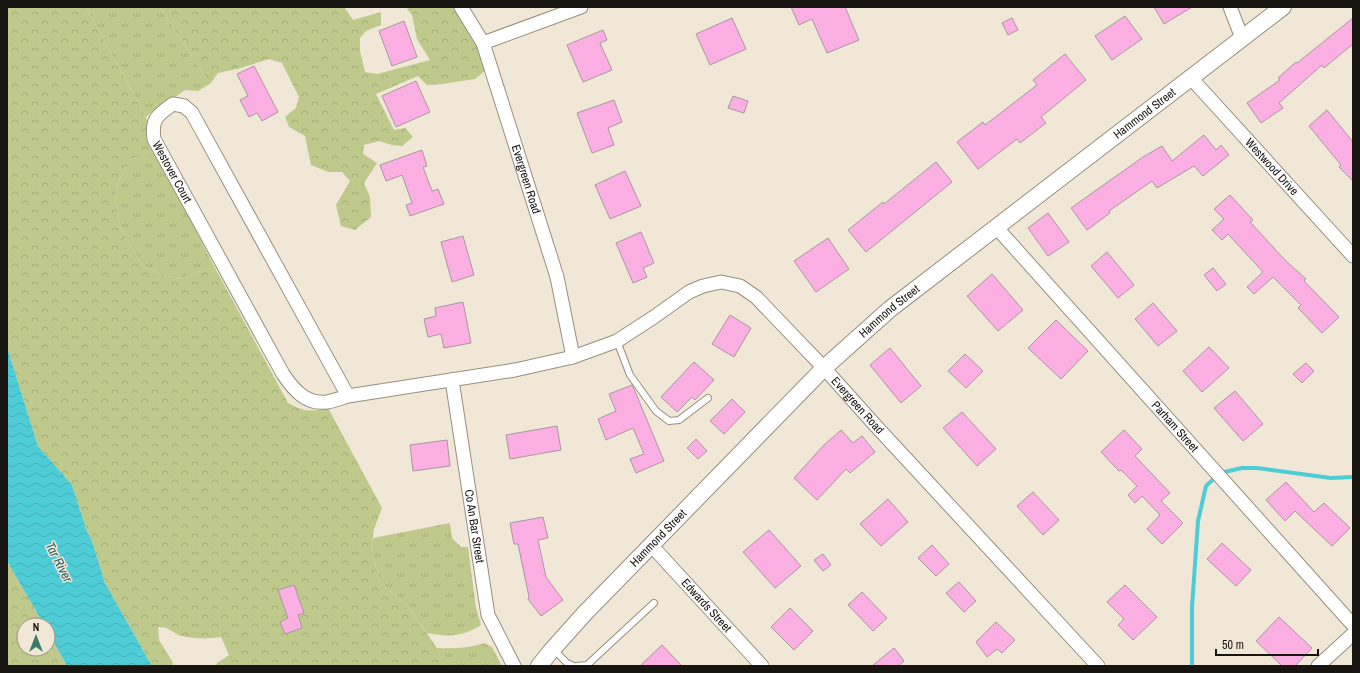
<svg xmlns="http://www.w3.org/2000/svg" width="1360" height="673" font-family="'Archivo Narrow',sans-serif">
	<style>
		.grass { fill: url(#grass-tufts) }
		.forest { fill: url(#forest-crowns) }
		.water { fill: url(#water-waves) }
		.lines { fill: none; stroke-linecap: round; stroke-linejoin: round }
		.stream { stroke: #4fcdd6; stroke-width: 4 }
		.building { fill: #fcafe2; stroke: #a897a1 }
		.service-casing { stroke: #978f7f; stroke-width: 8 }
		.minor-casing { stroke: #978f7f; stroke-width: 15 }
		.tertiary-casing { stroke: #978f7f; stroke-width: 18 }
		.service { stroke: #fff; stroke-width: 6 }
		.minor { stroke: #fff; stroke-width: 13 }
		.tertiary { stroke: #fff; stroke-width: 16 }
		.labels { text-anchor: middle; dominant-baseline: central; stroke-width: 3; stroke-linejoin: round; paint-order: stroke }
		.street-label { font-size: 12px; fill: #18140f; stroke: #f0e7d6 }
		.water-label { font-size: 13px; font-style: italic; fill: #2a5f63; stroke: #f0e7d6 }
	</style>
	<defs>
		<pattern id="grass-tufts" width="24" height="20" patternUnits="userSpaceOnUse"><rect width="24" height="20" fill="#c0c98c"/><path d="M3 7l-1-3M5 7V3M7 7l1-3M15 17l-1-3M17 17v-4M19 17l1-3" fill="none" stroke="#a4ac78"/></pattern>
		<pattern id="forest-crowns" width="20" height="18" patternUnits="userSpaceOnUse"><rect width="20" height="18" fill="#c0c98c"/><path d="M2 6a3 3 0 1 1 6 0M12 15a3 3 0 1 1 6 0" fill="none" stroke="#a4ac78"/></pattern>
		<pattern id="water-waves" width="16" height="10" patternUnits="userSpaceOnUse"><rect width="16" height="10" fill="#4fcdd6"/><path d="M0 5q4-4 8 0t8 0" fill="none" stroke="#44afb6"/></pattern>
	</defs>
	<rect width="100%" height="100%" fill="#f0e7d6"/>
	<path class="grass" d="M86 7H160L210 84 198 91 185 90 171 100 156 108 146 117Z
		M153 146 215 268 201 271 179 279 161 274 143 266 121 229 115 199 119 180 131 160 149 151Z
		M450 523 452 538 461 547H468L476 608 481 625C462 637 449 637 427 633L407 605 380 583 371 549 373 538Z
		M484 643 492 647 502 666H444L437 648C453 649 469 648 484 643Z"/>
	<path class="forest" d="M7 7H86L146 117 153 146 149 151 131 160 119 180 115 199 121 229 143 266 161 274 179 279 201 271 215 268 288 403C305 412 310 412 328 408L382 508 374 529 371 549 380 583 407 605 437 648 444 666H216L217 663 229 655 221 637C208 639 195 639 182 636 172 634 171 626 158 627L159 640 172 661 173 666H152L105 583 92 541 87 531 72 485 38 446 7 347Z
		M160 7H344L353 20 381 12V25L366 31 360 38V51L365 72 377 74 430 60 417 39 412 15 407 9 409 7H454C469 26 478 47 486 70L475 79 442 84 427 85 418 76 376 94 394 130 405 128 413 137 402 146 392 145 379 141 364 145 363 154 377 163 364 183 370 197 371 217 355 230 341 226 336 205 350 181 342 172H328L311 165 305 136 289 127 285 117 296 108 299 97 282 63 269 59 241 68 218 73 210 84Z
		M7 561 44 625H24V649H48V632L67 666H7Z"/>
	<path class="water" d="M7 347 38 446 72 485 87 531 92 541 105 583 152 666H67L48 632V625H44L7 561Z"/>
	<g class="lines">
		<path class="stream" d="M1192 666V607L1198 521 1206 486 1220 473 1242 468H1257L1331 478 1353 477"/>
	</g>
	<path class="building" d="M791 7H845L859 40 827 53 812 19 799 25Z
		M1154 7H1192L1164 24Z
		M1125 16 1142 39 1112 60 1095 36Z
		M732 18 746 49 710 65 696 34Z
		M1012 18 1018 30 1008 35 1002 23Z
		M1353 18V44L1324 68 1322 65 1279 103 1283 108 1261 123 1247 103 1280 80 1278 78 1296 62 1297 63Z
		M404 21 417 57 392 66 379 31Z
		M603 30 607 40 600 43 612 70 583 82 567 45Z
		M1065 54 1086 80 1041 117 1046 123 1020 143 1017 139 978 169 957 142 983 122 985 125 1037 85 1033 80Z
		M254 66 278 112 262 121 257 113 249 117 240 100 248 96 237 74Z
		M416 81 430 112 396 127 382 96Z
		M733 96 748 101 744 113 728 108Z
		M614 100 622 122 608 128 614 145 592 153 577 113Z
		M1327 110 1353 142V181L1339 167 1341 165 1309 126Z
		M1204 135 1216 150 1221 145 1229 155 1203 176 1194 166 1157 188 1152 181 1109 211 1110 213 1087 230 1071 208 1143 157 1162 146 1172 161Z
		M422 150 427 166 423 167 432 191 438 189 444 204 410 216 406 205 412 203 402 175 386 181 380 165Z
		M936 162 952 182 866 252 848 230 883 202 884 204Z
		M625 171 641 206 610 219 595 185Z
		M1230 195 1253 220 1250 222 1285 260 1306 279 1304 281 1339 317 1322 333 1298 308 1301 305 1273 277 1254 294 1247 287 1263 272 1228 234 1222 240 1212 230 1224 219 1214 209Z
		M1048 213 1069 242 1048 256 1028 228Z
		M641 232 654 263 643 268 647 277 633 283 616 243Z
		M463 236 474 275 452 282 441 242Z
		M828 238 849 269 816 292 794 261Z
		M1107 252 1134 285 1118 298 1091 266Z
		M1213 268 1226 284 1217 291 1204 275Z
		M992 274 1023 310 998 331 967 296Z
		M463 302 471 343 444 348 441 334 428 337 424 319 436 316 435 308Z
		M1153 303 1177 331 1158 346 1135 319Z
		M730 315 751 328 734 357 712 344Z
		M1056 320 1088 351 1061 379 1028 348Z
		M1209 347 1229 368 1202 392 1183 371Z
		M890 348 921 386 901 403 870 365Z
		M965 354 983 371 966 388 948 371Z
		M694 362 714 380 695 400 692 397 677 412 661 397Z
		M1306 363 1314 371 1302 383 1293 374Z
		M632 385 634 389 664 461 636 473 630 459 644 454 633 428 606 440 598 419 616 411 609 394Z
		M1235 391 1263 424 1243 441 1214 408Z
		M732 399 745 412 724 434 710 421Z
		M962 412 996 449 977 466 943 428Z
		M557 426 561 450 510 459 506 435Z
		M841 430 853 443 862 436 875 452 850 473 846 469 817 500 794 478 824 445Z
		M1124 430 1142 449 1135 456 1170 493 1161 501 1183 523 1162 544 1147 529 1160 515 1142 496 1135 503 1128 495 1137 486 1121 470 1119 471 1101 452Z
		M696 439 707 451 698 459 687 448Z
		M447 440 450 466 413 471 410 445Z
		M1286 482 1314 512 1324 503 1350 528 1332 546 1295 511 1285 521 1266 500Z
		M1033 492 1059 520 1043 535 1017 506Z
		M888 499 908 522 881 546 860 524Z
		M543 517 548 538 538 540 546 577 563 600 541 616 528 599 529 597 518 544H514L510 523Z
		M769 530 801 566 775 588 743 552Z
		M1222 543 1251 570 1236 586 1207 559Z
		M932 545 949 564 936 576 918 558Z
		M823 554 831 565 823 571 814 560Z
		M959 582 976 601 964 612 946 593Z
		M294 585 304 613 298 615 302 628 285 634 280 622 288 618 278 590Z
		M1125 585 1157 617 1133 640 1118 625 1124 619 1107 602Z
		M862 592 887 618 873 631 848 605Z
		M790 608 813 631 794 650 771 627Z
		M1279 617 1312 648 1295 666H1282L1256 641Z
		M996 622 1015 640 1002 653 997 649 987 657 976 642Z
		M662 645 682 666H640Z
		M894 648 904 661 898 666H872Z"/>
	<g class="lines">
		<g class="service-casing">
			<path id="service" d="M617 341 630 375 656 411 669 421 679 420 708 398
				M554 650 567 663 574 666
				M577 666 587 665 654 603"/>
		</g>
		<g class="minor-casing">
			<g id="minor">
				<path id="s1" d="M461 7 483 43 557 277 573 357"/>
				<path d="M1230 7 1242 38"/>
				<path d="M483 43 581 7"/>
				<path id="s2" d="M1191 78 1353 256"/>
				<path id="s3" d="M996 227 1353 625"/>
				<path id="s4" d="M452 380 488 615 514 666"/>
				<path id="s5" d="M348 396 192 113 184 106 173 104C158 115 151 118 154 139L283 374C293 389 306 405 327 402 334 401 341 398 348 396L515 370 573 357 617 341 654 317 689 292 703 286 721 282 740 286 756 297 824 368 875 425 1098 666"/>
				<path id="s6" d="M651 545 762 666"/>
				<path d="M1318 666 1353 634"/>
			</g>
		</g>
		<g class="tertiary-casing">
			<g id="tertiary">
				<path id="s7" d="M539 666 551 651 585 613 824 368 890 309 1283 7"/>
			</g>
		</g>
		<use href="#service" class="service"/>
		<use href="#minor" class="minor"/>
		<use href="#tertiary" class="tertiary"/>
	</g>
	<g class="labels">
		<g class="street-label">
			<text stroke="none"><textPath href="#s7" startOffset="822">Hammond Street</textPath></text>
			<text stroke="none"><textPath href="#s2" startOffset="120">Westwood Drive</textPath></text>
			<text stroke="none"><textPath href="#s5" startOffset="426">Westover Court</textPath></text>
			<text stroke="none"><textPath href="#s1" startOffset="185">Evergreen Road</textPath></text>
			<text stroke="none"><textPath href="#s7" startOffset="499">Hammond Street</textPath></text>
			<text stroke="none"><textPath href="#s5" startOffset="1317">Evergreen Road</textPath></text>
			<text stroke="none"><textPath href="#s3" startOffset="268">Parham Street</textPath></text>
			<text stroke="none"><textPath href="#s4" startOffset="148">Co An Bar Street</textPath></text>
			<text stroke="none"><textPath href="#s7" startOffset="175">Hammond Street</textPath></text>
			<text stroke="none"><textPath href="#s6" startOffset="82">Edwards Street</textPath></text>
		</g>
		<g class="water-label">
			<text transform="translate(59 562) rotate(63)">Tar River</text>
		</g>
	</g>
	<rect width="1360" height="673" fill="none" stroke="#18140f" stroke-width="16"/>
	<g transform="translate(36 637)"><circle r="19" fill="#f0e7d6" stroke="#9a9386"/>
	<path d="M0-3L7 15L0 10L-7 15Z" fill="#3f7c68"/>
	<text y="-6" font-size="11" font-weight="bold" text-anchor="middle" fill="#18140f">N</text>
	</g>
	<path d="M1216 649v6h102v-6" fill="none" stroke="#18140f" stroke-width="2"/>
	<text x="1222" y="649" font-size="12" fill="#18140f" stroke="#f0e7d6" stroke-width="3" paint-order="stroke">50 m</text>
</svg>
